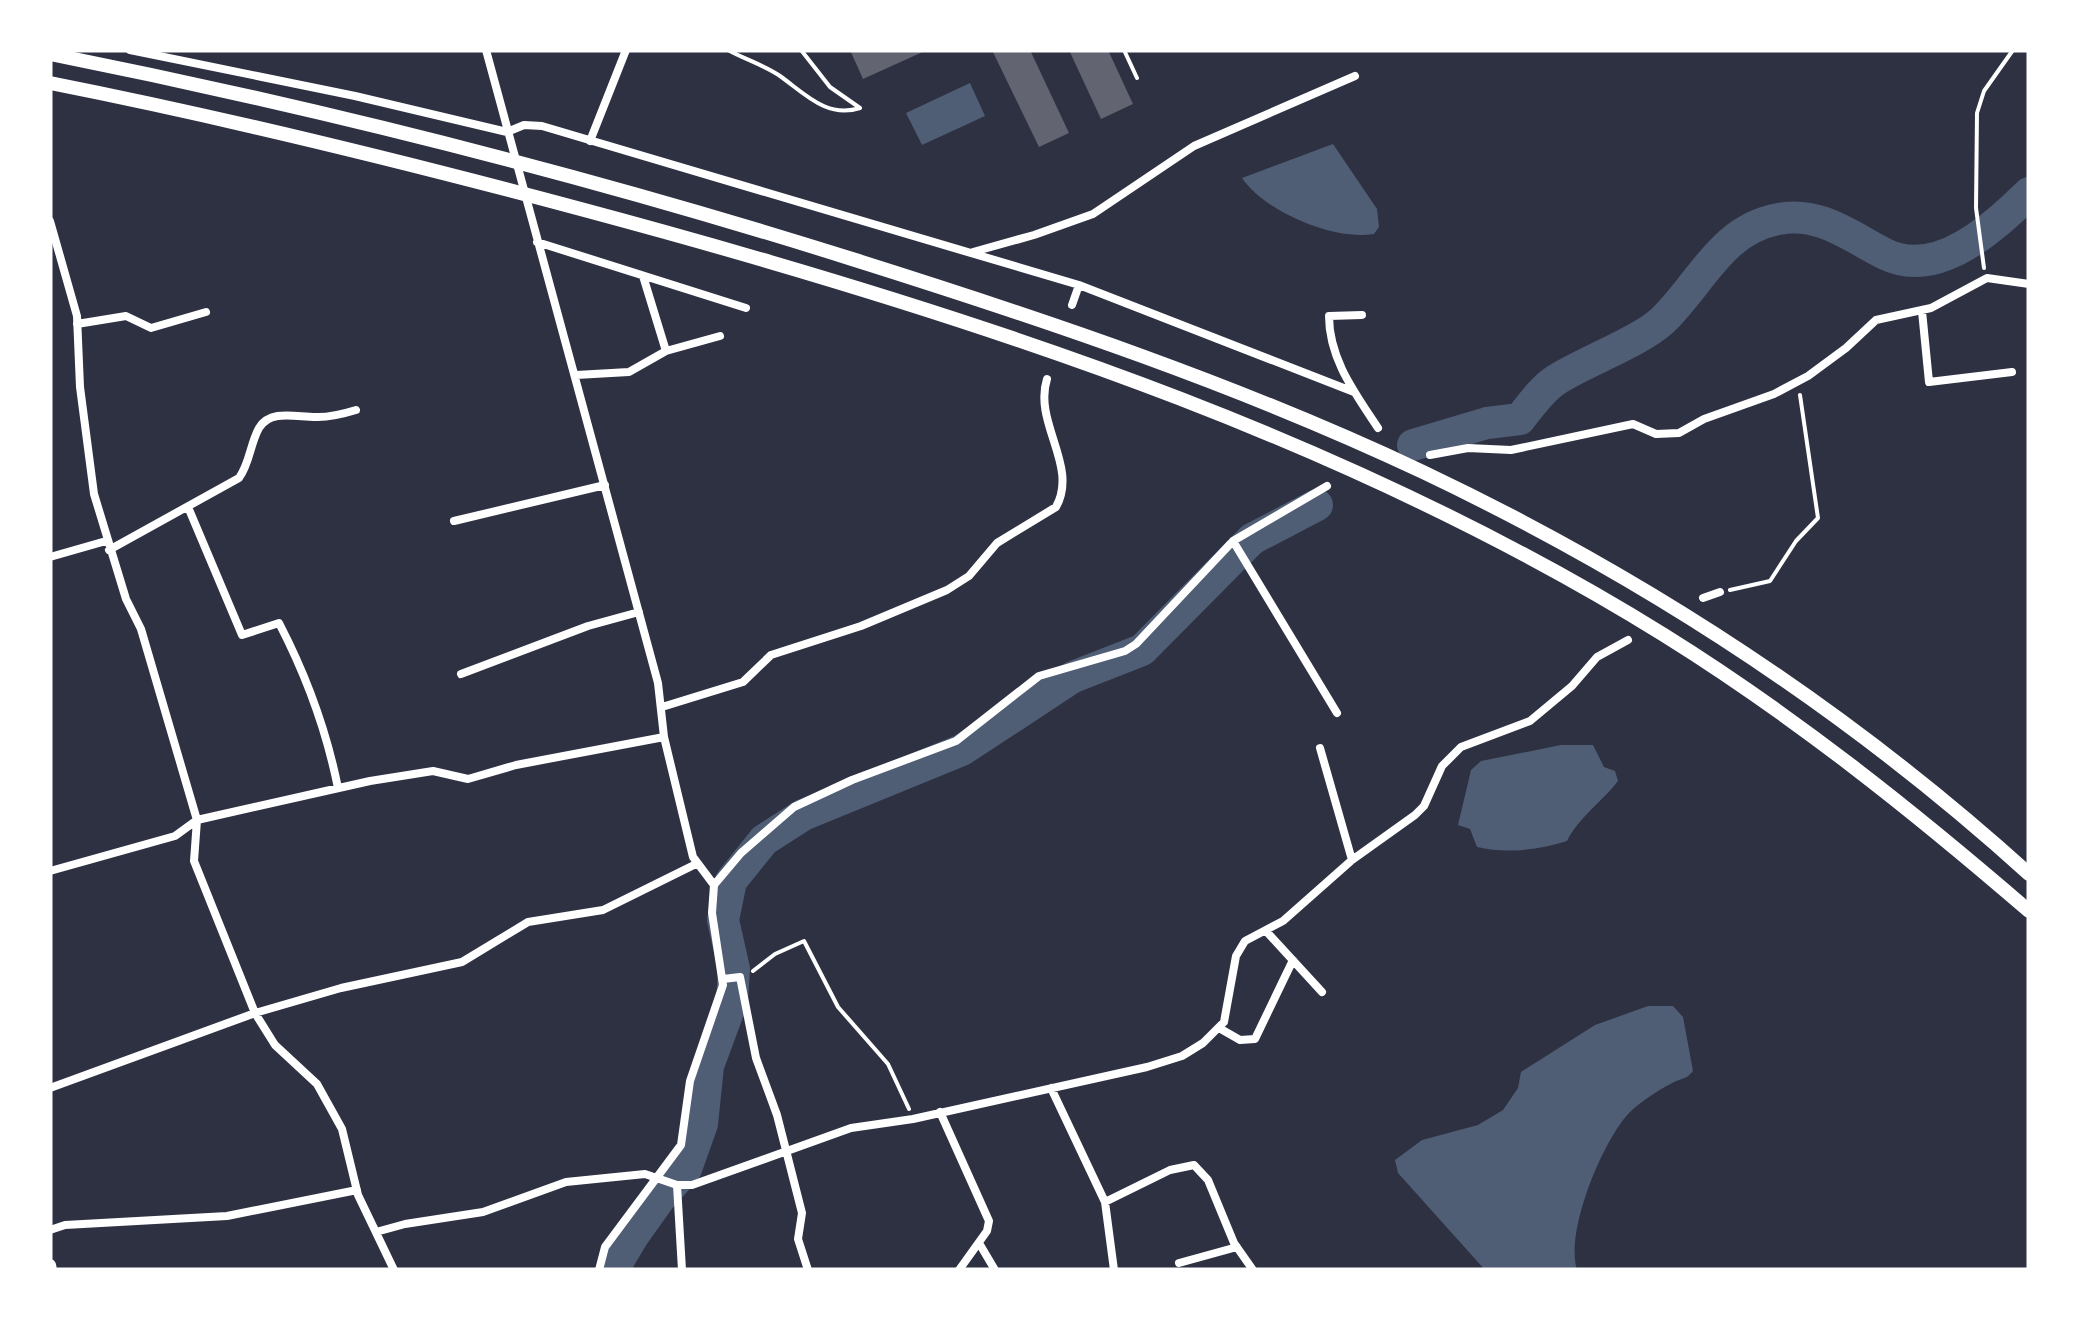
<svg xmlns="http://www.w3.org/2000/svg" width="2079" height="1320" font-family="'Source Sans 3',sans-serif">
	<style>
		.water { fill: #4f5d75 }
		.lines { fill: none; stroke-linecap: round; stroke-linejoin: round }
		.river { stroke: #4f5d75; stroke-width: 32 }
		.building { fill: #626471 }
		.path { stroke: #fff; stroke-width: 4 }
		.service { stroke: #fff; stroke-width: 4 }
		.minor { stroke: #fff; stroke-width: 8 }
		.trunk { stroke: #fff; stroke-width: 12 }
		.motorway { stroke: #fff; stroke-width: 14 }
	</style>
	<rect width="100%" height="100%" fill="#2d3142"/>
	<path class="water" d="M970 83 985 116 922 145 906 113Z
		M1333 144 1377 209 1379 227 1374 234C1334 241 1265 212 1242 178Z
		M1561 745H1593L1604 767 1615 771 1618 781C1601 803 1579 817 1567 841 1539 850 1505 854 1477 847L1470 829 1458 825 1471 770 1481 761Z
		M1648 1006H1673L1683 1017 1693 1071C1687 1079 1683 1078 1674 1082 1660 1089 1640 1102 1629 1113 1602 1142 1565 1232 1577 1270H1485L1398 1173 1395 1160 1422 1140 1478 1125 1503 1110 1518 1088 1521 1072 1595 1025Z"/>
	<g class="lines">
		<path class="river" d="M1413 445 1487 423 1520 419C1530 406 1542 389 1556 380 1584 362 1639 342 1662 321 1701 284 1721 229 1779 219 1820 211 1851 237 1885 254 1938 280 1994 227 2029 193
			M617 1270 618 1261 633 1236 660 1198 686 1169 702 1124 708 1066 732 1001 734 969 723 920 731 881 764 840 803 815 962 750 1073 677 1142 650 1252 539 1317 505"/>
	</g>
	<path class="building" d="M850 50H927L863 79Z
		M992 50H1030L1069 133 1039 147Z
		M1069 50H1108L1133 104 1101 119Z"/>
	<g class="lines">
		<path class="path" d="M1984 268 1976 208 1977 113 1984 91 2013 50
			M1730 590 1770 581 1796 541 1818 518 1800 395
			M753 971 775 954 804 941 838 1007 888 1064 909 1109"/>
		<path class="service" d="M728 50C744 59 764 65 780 76 804 93 827 119 860 108
			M801 50 830 87 860 108
			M1124 50 1137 78"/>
		<path class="minor" d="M130 50 355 96 507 132 524 125 542 126 1079 285 1354 392
			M486 50 658 683 664 737 693 857 714 885 712 913 723 985 690 1081 681 1145 605 1247 599 1270
			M590 141 626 50
			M50 221 77 316 80 387 94 494 126 599 141 629 197 820 194 861 255 1013 275 1045 317 1084 342 1129 358 1195 394 1270
			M537 242 746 308
			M973 252 1034 235 1093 214 1194 146 1355 76
			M643 276 666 351
			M1072 305 1079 285
			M1922 311 1929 382 2012 372
			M1362 315 1329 316C1329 359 1355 393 1378 428
			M77 324 126 316 151 328 206 312
			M576 375 629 372 666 351 720 336
			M1430 455 1468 448 1511 450 1633 424 1656 434 1679 433 1704 419 1774 394 1808 376 1846 348 1876 320 1931 308 1987 278 2029 284
			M188 507 242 635 279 623C307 677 326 728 338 788
			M454 521 605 485
			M1233 541 1337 713
			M109 550 239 478C250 463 250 444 259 428 271 408 299 418 318 417 331 417 343 414 356 410
			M50 557 106 541
			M1703 598 1720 592
			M461 674 588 626 639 612
			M662 707 743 682 771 655 861 626 947 590 969 576 997 543 1056 507C1079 466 1033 423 1047 379
			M1320 748 1352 860
			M50 871 175 836 197 820 370 781 433 771 468 779 516 765 664 737
			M714 885 741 853 794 807 852 780 956 741 1039 676 1125 651 1136 644 1233 541 1327 486
			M1266 931 1322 992
			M723 979 740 977 756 1058 777 1115 802 1213 798 1239 808 1270
			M1219 1028 1240 1040 1255 1039 1293 960
			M50 1088 255 1013 341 988 462 962 528 922 603 910 696 864
			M1051 1088 1105 1202 1114 1270
			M940 1112 989 1221 987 1231 959 1270
			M677 1185 682 1270
			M1105 1202 1170 1170 1194 1165 1208 1180 1234 1243 1253 1270
			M50 1230 65 1225 227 1216 357 1190
			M376 1232 405 1224 483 1212 566 1182 645 1174 677 1185H692L851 1128 913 1119 1147 1067 1182 1056 1203 1043 1224 1022 1236 956 1245 941 1283 921 1352 860 1415 815 1424 806 1442 766 1461 747 1530 721 1572 686 1597 657 1628 640
			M979 1243 995 1270
			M1179 1263 1237 1247"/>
		<path class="trunk" d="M50 1265 51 1270"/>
		<path class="motorway" d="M50 54C320 108 589 176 852 259 1046 320 1239 385 1423 472 1642 576 1849 711 2029 874
			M50 83C257 124 462 176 665 232 1010 328 1358 445 1664 635 1794 716 1913 811 2029 911"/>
	</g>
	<rect width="2079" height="1320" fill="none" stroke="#ffffff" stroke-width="105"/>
</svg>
